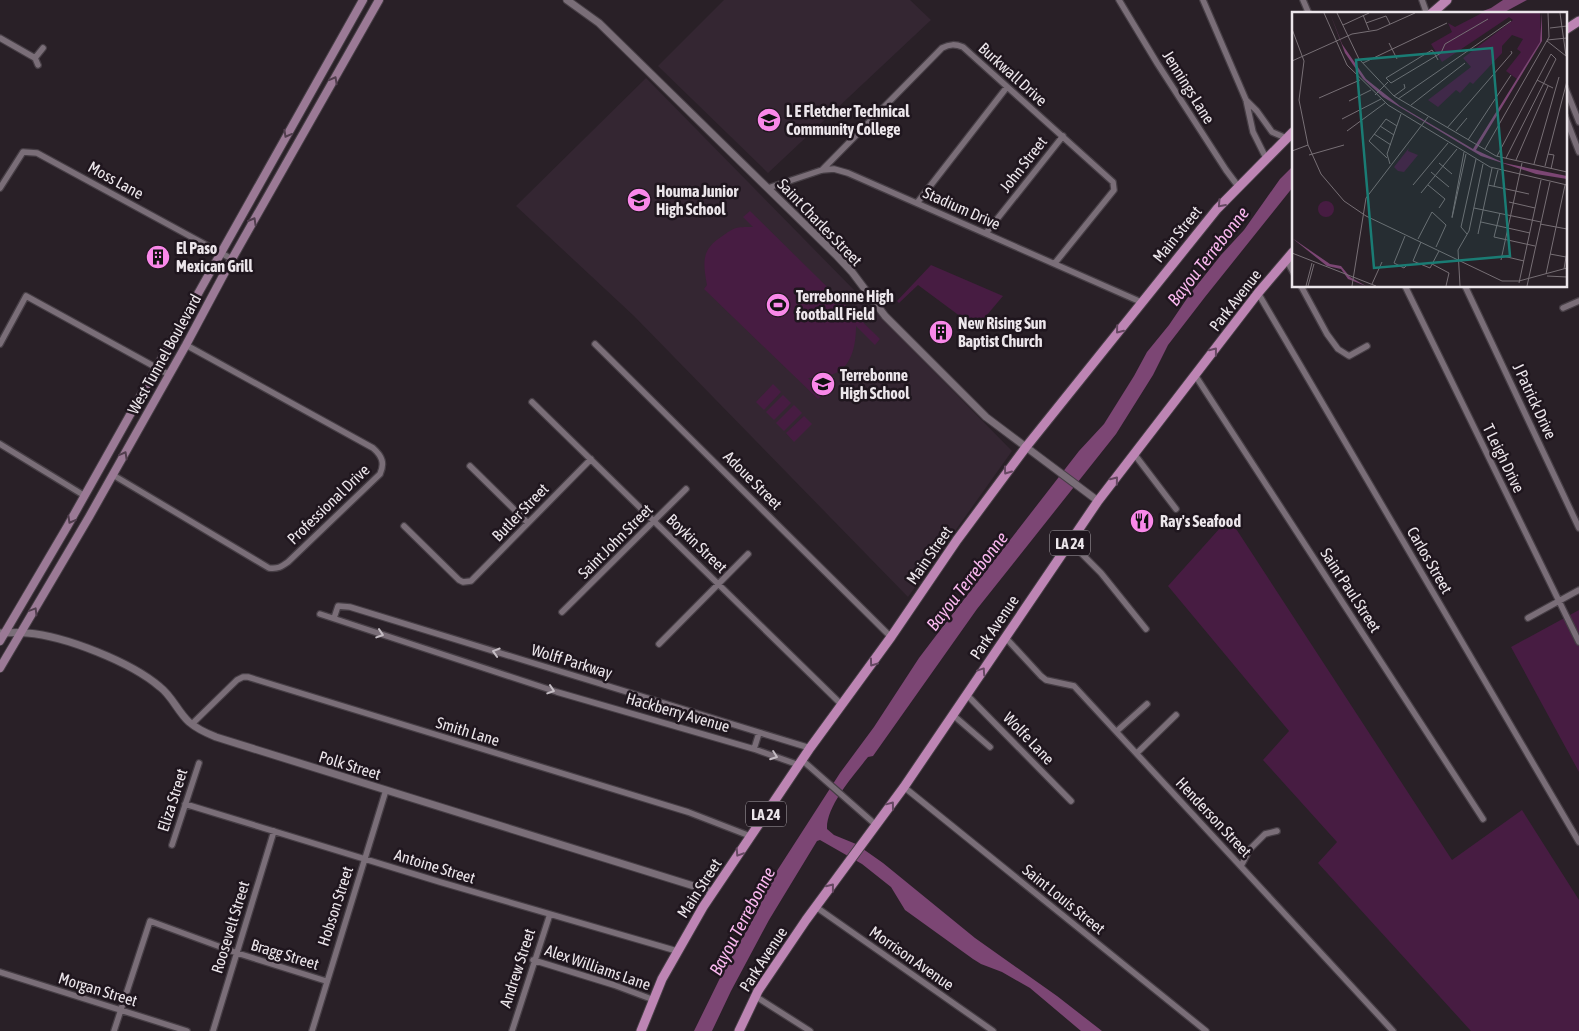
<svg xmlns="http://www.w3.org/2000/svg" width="1579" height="1031" font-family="'Asap Condensed',sans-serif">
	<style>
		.built { fill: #342632 }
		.green { fill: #471c42 }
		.water { fill: #7c4674 }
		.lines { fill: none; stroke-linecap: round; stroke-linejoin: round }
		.minor-casing { stroke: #463e45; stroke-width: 8 }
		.tertiary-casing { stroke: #463e45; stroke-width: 9 }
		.secondary-casing { stroke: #463e45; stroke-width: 10 }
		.primary-casing { stroke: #463e45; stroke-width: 11 }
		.minor { stroke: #7a6e78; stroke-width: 5.5 }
		.tertiary { stroke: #7a6e78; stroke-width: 7 }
		.secondary { stroke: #9b7a96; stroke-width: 8 }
		.primary { stroke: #bd85b4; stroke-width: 9 }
		.oneway { stroke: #513e4e }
		.oneway2 { stroke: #664862 }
		.oneway3 { stroke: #c4bcc3 }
		.labels { text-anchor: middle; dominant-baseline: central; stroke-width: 5; stroke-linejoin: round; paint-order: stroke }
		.shield { fill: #1f161e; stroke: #aea8ae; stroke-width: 1 }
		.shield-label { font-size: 15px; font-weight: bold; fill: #ece6eb }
		.street-label { font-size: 16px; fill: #ece6eb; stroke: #1f161e }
		.poi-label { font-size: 16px; font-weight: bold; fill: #ece6eb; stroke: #1f161e; text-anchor: start }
		.water-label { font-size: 18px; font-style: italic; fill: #f9b7ee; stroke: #1f161e }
		.inset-road { fill: none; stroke: #776f75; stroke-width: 1 }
		.view { fill: #1a7c74; fill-opacity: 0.15; stroke: #1a7c74; stroke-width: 2.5 }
		.inset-edge { fill: none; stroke: #ece6eb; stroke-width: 2.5 }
	</style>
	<rect width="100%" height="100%" fill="#292027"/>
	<path class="built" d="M724 0H910L931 20 768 173 658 66Z
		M646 78 1012 451 908 597 634 316 516 206Z"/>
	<path class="green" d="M750 211 880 339 875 345 856 326C856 342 853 365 836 373 827 377 818 377 808 378L824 394 818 399 704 289 707 285C703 263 701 250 721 237 735 227 735 227 753 227L743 217Z
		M931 265 1003 296 976 328 918 285 899 303 897 301Z
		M773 384 781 392 764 410 756 402Z
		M783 395 791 403 774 420 766 412Z
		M794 405 802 413 784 431 776 423Z
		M804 416 812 424 794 442 786 433Z
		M1229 518 1452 860 1522 810 1579 900V1031H1471L1318 863 1337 842 1263 760 1289 731 1168 586Z
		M1579 610V772L1511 647Z"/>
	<path class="water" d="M1503 0H1527L1501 14H1475L1491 8Z
		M1293 166V187L1205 297 1168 345 1153 375 1116 434 977 609 873 756 868 757C854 775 826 806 827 829L834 835 856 844 883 863 975 938 1057 996 1102 1031H1081L1030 988 1002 972 981 964 973 959 905 910 891 887 862 864 820 840 817 841 769 920 731 991 712 1031H694L720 978 756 914 773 877 840 773 874 727 919 658 941 629 1079 451 1104 424 1134 376 1147 352 1169 325 1190 294 1221 255 1244 230 1280 179Z"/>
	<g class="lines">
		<g class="minor-casing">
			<path id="minor" d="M1119 0 1157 63 1226 170 1238 186
				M1203 0 1246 100 1253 132 1266 158
				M1303 0 1309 14
				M1422 0 1427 14
				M0 38 35 58
				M38 65 35 58 43 48
				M1565 87 1579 122
				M1246 100 1257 111 1272 132 1286 138
				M1565 116 1579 152
				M822 170 942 48C950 44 955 44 963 47L1113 182 1114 190 1055 263
				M0 188 23 152 37 153 232 259
				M768 188 822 170 834 169 848 173 1141 302
				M917 203 1007 87
				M986 233 1063 136
				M1286 259 1293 272
				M1301 286 1327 334 1338 349 1349 356 1367 346
				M1405 286 1579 642
				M1465 286 1579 528
				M1258 293 1579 842
				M1563 308 1579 301
				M0 344 26 296 168 374
				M595 344 891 637
				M1195 375 1483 819
				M532 402 842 705
				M0 444 85 496
				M1135 455 1176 509
				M470 466 528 523
				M113 475 269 568C278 569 281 567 288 562L380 474C385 463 382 456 373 448L186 345
				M404 526 459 580 463 582 471 581 591 459
				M1070 542 1101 573 1146 629
				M562 612 686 489
				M320 614 557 692 754 749 799 765
				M334 618 338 606 350 607 810 748
				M1528 618 1579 590
				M1005 637 1041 676 1046 680 1074 686 1393 1031
				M659 644 748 554
				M967 695 1071 801
				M953 715 990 747
				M192 724 237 680 243 677H248L688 812 750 836
				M1117 731 1147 704
				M754 749 759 733
				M1137 753 1176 715
				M802 760 876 825
				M904 787 1206 1031
				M185 804 440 882 677 951
				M172 845 199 763
				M1241 866 1250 849 1265 834 1277 831
				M816 907 993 1031
				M533 960 614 985 654 1000
				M0 972 187 1031
				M755 996 810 1031
				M114 1031 150 921 237 953 326 981
				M213 1031 274 831
				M312 1031 386 790
				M512 1031 550 914"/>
		</g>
		<g class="tertiary-casing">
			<path id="tertiary" d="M567 0 599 23 837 256 852 272 885 316 986 417 1098 501
				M0 633C9 633 18 632 27 633 65 636 131 662 160 687 172 696 178 712 189 722 197 729 206 733 216 737L713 892"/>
		</g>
		<g class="secondary-casing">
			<path id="secondary" d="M0 641 67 527 363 0
				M0 668 89 517 186 345 232 259 379 0"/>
		</g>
		<g class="primary-casing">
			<path id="primary" d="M1431 14 1447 0
				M1565 30 1579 21
				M641 1031 662 979 703 907 810 748 891 637 957 540 1026 447 1217 209 1293 132
				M739 1031 758 991 806 920 904 787 1098 501 1258 293 1293 252"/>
		</g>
		<use href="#minor" class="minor"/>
		<use href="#tertiary" class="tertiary"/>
		<use href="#secondary" class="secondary"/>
		<use href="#primary" class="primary"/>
	</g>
	<defs><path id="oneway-chevron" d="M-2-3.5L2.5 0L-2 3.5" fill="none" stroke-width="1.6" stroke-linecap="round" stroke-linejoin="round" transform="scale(1.25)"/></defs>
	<g class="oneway">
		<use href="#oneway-chevron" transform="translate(334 80) rotate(-61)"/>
		<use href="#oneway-chevron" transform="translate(287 134) rotate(119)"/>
		<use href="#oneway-chevron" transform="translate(253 221) rotate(-60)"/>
		<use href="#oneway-chevron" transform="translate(124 455) rotate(-61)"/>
		<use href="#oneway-chevron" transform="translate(71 520) rotate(119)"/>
		<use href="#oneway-chevron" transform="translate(34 611) rotate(-59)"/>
	</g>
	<g class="oneway2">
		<use href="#oneway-chevron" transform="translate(1221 204) rotate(132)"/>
		<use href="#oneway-chevron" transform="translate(1119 330) rotate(129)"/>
		<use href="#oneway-chevron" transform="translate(1214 351) rotate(-52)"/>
		<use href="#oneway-chevron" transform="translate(1007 471) rotate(126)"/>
		<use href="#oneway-chevron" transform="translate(1115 480) rotate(-51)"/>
		<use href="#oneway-chevron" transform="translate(873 663) rotate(126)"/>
		<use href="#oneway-chevron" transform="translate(982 671) rotate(-56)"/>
		<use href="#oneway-chevron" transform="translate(891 805) rotate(-53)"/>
		<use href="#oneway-chevron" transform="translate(739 853) rotate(123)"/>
		<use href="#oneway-chevron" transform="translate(831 887) rotate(-52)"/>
	</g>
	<g class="oneway3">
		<use href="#oneway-chevron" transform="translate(380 634) rotate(18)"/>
		<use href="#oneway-chevron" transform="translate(496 652) rotate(-163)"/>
		<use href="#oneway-chevron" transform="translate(551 690) rotate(18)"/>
		<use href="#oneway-chevron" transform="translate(774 756) rotate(20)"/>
	</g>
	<defs>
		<g id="university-disc" transform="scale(1.25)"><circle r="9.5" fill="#f988e9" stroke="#1f161e"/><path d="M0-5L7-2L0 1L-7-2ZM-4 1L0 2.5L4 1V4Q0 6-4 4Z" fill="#111"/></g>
		<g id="school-disc" transform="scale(1.25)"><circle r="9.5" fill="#f988e9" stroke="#1f161e"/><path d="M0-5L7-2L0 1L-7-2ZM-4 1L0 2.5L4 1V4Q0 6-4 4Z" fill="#111"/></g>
		<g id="building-disc" transform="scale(1.25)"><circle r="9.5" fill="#f988e9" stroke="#1f161e"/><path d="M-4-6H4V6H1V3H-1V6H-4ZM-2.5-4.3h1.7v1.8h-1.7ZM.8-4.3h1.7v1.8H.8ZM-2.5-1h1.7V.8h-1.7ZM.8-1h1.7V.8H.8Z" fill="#111"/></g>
		<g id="stadium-disc" transform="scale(1.25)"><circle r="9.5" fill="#f988e9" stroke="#1f161e"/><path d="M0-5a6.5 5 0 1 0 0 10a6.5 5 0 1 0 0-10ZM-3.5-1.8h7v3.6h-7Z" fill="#111"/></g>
		<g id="restaurant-disc" transform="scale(1.25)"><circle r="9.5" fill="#f988e9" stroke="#1f161e"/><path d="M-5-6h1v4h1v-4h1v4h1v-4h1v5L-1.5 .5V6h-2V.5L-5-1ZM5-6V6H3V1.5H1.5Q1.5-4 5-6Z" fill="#111"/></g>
	</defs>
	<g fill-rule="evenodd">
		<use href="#university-disc" x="769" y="120"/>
		<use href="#school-disc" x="639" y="200"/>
		<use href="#building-disc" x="158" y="257"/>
		<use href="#stadium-disc" x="778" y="305"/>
		<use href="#building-disc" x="941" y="332"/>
		<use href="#school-disc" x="823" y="384"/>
		<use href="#restaurant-disc" x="1142" y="521"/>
	</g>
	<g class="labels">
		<g class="shield">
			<rect x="1050" y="530.5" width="40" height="25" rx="4"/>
			<rect x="746" y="801.5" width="40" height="25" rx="4"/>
		</g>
		<g class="shield-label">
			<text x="1070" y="543">LA 24</text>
			<text x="766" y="814">LA 24</text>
		</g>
		<g class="street-label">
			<text transform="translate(1013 74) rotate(42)">Burkwall Drive</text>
			<text transform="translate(1189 87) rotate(58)">Jennings Lane</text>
			<text transform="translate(1023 164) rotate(-52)">John Street</text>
			<text transform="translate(116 180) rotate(29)">Moss Lane</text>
			<text transform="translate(962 208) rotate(24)">Stadium Drive</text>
			<text transform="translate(820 222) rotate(46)">Saint Charles Street</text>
			<text transform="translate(1177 234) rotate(-51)">Main Street</text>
			<text transform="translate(1235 300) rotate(-52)">Park Avenue</text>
			<text transform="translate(164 354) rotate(-61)">West Tunnel Boulevard</text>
			<text transform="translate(1535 401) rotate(65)">J Patrick Drive</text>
			<text transform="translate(1504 458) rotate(64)">T Leigh Drive</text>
			<text transform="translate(753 480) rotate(45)">Adoue Street</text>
			<text transform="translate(328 504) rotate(-44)">Professional Drive</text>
			<text transform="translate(520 512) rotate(-46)">Butler Street</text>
			<text transform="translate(615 541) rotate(-45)">Saint John Street</text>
			<text transform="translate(697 543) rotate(44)">Boykin Street</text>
			<text transform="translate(929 555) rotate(-55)">Main Street</text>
			<text transform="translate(1430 560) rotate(60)">Carlos Street</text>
			<text transform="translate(1351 590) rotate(57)">Saint Paul Street</text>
			<text transform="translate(994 627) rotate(-56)">Park Avenue</text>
			<text transform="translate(572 661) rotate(17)">Wolff Parkway</text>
			<text transform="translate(678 712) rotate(16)">Hackberry Avenue</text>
			<text transform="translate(468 731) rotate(17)">Smith Lane</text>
			<text transform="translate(1029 738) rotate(46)">Wolfe Lane</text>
			<text transform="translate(350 765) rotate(17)">Polk Street</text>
			<text transform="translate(172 800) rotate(-72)">Eliza Street</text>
			<text transform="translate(1214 817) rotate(47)">Henderson Street</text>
			<text transform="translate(435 866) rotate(17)">Antoine Street</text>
			<text transform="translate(699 888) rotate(-57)">Main Street</text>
			<text transform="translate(1064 899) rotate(39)">Saint Louis Street</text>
			<text transform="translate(335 906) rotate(-72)">Hobson Street</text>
			<text transform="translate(230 927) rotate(-73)">Roosevelt Street</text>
			<text transform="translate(285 954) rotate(17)">Bragg Street</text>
			<text transform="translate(912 958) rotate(35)">Morrison Avenue</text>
			<text transform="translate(763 959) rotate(-57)">Park Avenue</text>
			<text transform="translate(598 967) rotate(19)">Alex Williams Lane</text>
			<text transform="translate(517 968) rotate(-72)">Andrew Street</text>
			<text transform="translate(98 989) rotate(17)">Morgan Street</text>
		</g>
		<g class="poi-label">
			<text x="786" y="111">L E Fletcher Technical<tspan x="786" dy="18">Community College</tspan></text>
			<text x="656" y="191">Houma Junior<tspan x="656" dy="18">High School</tspan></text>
			<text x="176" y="248">El Paso<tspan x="176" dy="18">Mexican Grill</tspan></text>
			<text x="796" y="296">Terrebonne High<tspan x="796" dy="18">football Field</tspan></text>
			<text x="958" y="323">New Rising Sun<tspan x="958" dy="18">Baptist Church</tspan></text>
			<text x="840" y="375">Terrebonne<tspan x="840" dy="18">High School</tspan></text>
			<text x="1160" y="521">Ray's Seafood</text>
		</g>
		<g class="water-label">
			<text transform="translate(1208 256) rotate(-52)">Bayou Terrebonne</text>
			<text transform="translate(967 581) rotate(-52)">Bayou Terrebonne</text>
			<text transform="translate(742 921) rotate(-62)">Bayou Terrebonne</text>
		</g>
	</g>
	<g transform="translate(1292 12)">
		<rect width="275" height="275" fill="#292027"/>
		<path d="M190 1H248L249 29 225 67 214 59 229 40 225 37 231 27 220 23 210 34V41L181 72 178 70 168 81 164 78 146 95 136 88 179 55 171 46 221 8 217 5 150 50 139 32 160 20 156 11 163 15ZM117 136 116 139 126 143 112 160 106 159 102 155ZM26 197a8 8 0 1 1 16 0a8 8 0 1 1-16 0Z" fill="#471c42"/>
		<path d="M38 1 50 32 74 67 108 94 181 137 248 30 250 1V29L184 138 212 151 275 164V167L244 162 189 144 91 85 71 67 53 41ZM0 226 38 252 49 254 58 265 74 274 56 267 49 257 35 254Z" fill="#7c4674"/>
		<path class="inset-road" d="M32 1 55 53 96 93 198 155 275 173M45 1 67 47 102 84 204 144 275 160M268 1 274 44M71 3 77 18M74 11 94 4 98 12M51 13 77 1M258 16 275 14M0 17 12 49 7 88 16 133 29 162 52 189 74 204 210 269H227L275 256M255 28 275 26M255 29 274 44M97 31 105 47M146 48 144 44 140 38 94 66 99 71 149 41 153 32 196 7M0 49 60 22 85 18 123 1M71 51 155 11M245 68 261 76M83 83 96 70M102 84 113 76 112 72M27 86 68 68M106 87 219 9M57 89 79 78M119 93 173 51M50 107 89 87M88 114 102 123M155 116 220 41 219 39M55 119 93 91M164 119 175 106M82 122 99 133M176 128 219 63M193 137 257 25 256 1M0 139 16 133M256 142 262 143 259 157M17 143 52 133M205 144 259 42 264 47 214 146M95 146 77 129 94 107 105 114M224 148 256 74M147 151 160 162M98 152 95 142 109 102M242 152 267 65M253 154 275 69M139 160 157 175M121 173 156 131M136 173 153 187 147 196M196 173 237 182M202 174 206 158M129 181 165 137M217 190 243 196M182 196 249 210M208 201 202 225 243 234M160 205 172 140M160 206 174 142M189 210 238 221M248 212 275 217M175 222 169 215 184 147M186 222 200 156M113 224 102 251 112 256 115 253M126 227 140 200 154 213 144 235M129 230 121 249 138 256 147 239M0 241 84 274M258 242 274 245M211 244 232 249M209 248 230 151M140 252 157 261 154 274M272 257 275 239M254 262 273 173M255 264 275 265M227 271 249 168M80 272 90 250M14 274 20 251M16 274 22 252M60 274 74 186 136 105M168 274 166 238 177 219 191 152M235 274 258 170"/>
		<path class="view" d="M200 36 218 244 82 256 64 48Z"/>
		<rect width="275" height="275" class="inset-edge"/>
	</g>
</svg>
